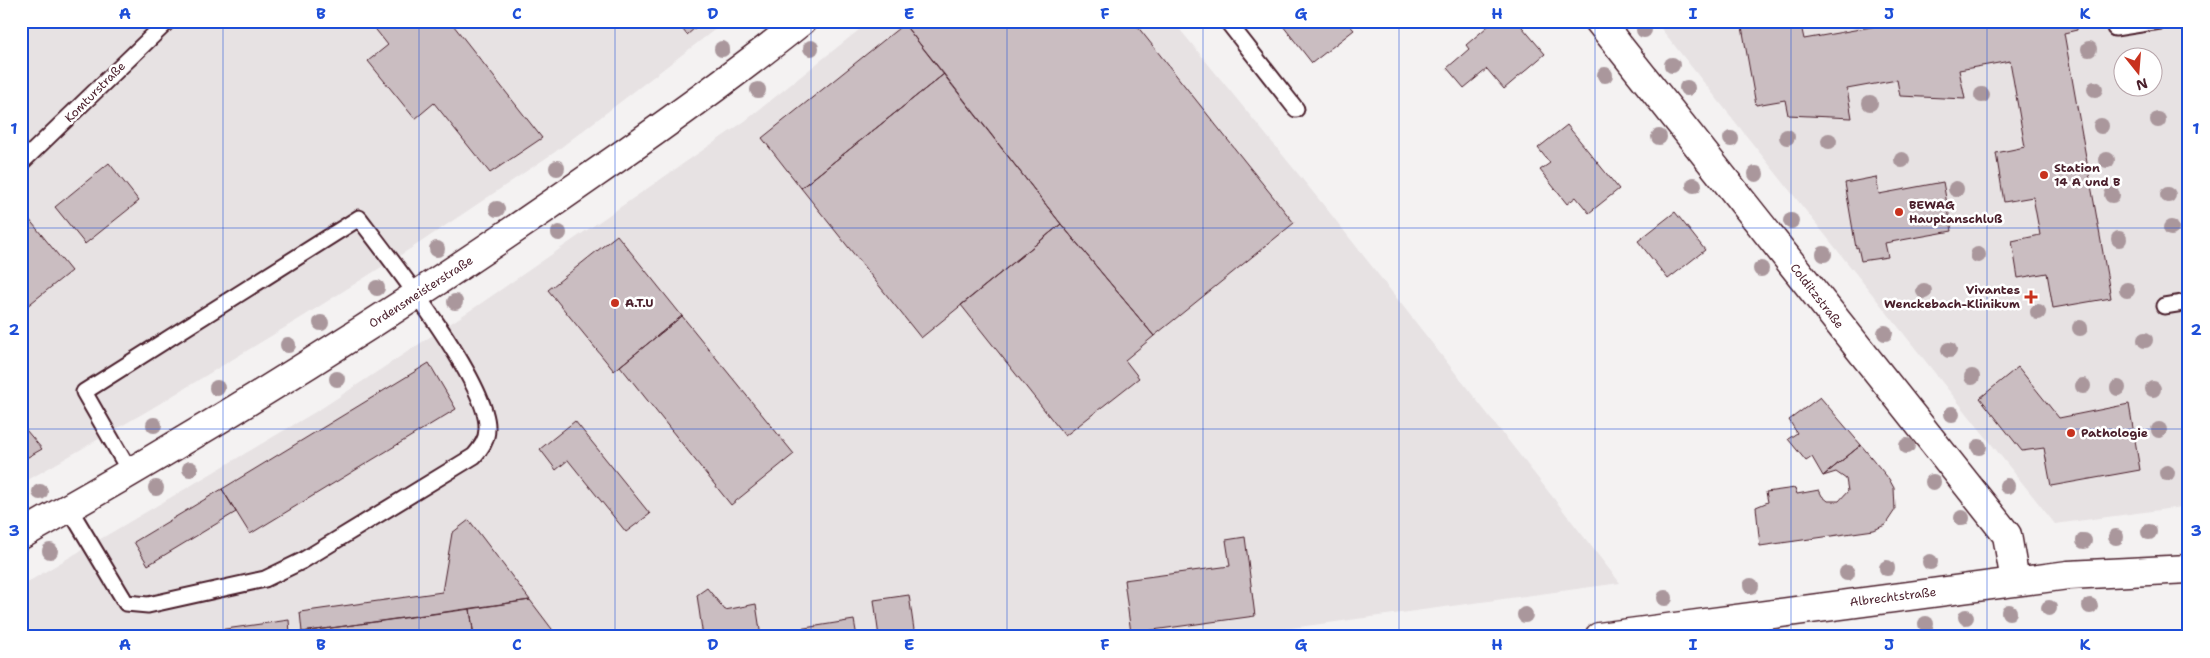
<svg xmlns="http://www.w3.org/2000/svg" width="2210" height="658" font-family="'Shantell Sans',sans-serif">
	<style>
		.built { fill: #e7e2e3; fill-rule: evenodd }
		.building { fill: #cabdc1; stroke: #4a1f2b }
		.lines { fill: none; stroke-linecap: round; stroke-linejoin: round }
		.lane-casing { stroke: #4a1f2b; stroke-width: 19 }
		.street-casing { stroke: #4a1f2b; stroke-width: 31 }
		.secondary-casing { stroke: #4a1f2b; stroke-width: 31 }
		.lane { stroke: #fff; stroke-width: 15 }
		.street { stroke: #fff; stroke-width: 28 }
		.secondary { stroke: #fff; stroke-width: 28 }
		.tree { fill: #aa979c }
		.grid { fill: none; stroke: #1d4ed8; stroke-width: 1; stroke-opacity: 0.55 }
		.poi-dot { fill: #c8321e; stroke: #fff; stroke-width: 2 }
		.labels { text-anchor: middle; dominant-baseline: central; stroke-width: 5; stroke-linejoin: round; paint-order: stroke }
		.street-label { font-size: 12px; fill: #4a1f2b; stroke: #fff }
		.poi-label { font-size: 12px; font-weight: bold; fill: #4a1f2b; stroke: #fff; text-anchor: start }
		.neatline { fill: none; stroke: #1d4ed8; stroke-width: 2 }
		.grid-label { font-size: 16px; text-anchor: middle; font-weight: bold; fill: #1d4ed8 }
	</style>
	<rect width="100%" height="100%" fill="#f4f2f2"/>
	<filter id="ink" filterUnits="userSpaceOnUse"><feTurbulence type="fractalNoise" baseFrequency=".02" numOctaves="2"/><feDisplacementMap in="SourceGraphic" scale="10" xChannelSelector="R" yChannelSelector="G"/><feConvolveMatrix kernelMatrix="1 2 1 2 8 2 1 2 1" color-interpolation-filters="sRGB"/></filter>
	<g filter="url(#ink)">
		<path class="built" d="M21 21H726L555 152 421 242 304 316 149 410 21 484Z
			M870 21H1173L1330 213 1620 583 1263 632V637H21V586L322 408 480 304 745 121Z
			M1655 21H2189V506L2055 524ZM2122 58H2152V88H2122Z"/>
		<path class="building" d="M369 21H450L542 138 490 173 434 103 415 119 368 61 388 45Z
			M676 21H703L687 35Z
			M907 21H1133L1294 223 1154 336 1061 224 904 24Z
			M1279 21H1346L1354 30 1312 63Z
			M1494 21H1517L1545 54 1504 89 1487 69 1464 88 1447 68 1469 49 1466 45Z
			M1741 21H1800L1804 39 1905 21H2077V30L2064 33 2111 298 2053 308 2047 273 2018 278 2012 241 2040 235 2033 197 2004 202 1996 153 2025 147 2010 61 1959 70 1965 99 1900 96 1897 80 1847 89 1852 118 1788 115 1785 100 1756 105Z
			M904 24 944 74 801 188 762 138Z
			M944 74 1061 224 921 338 801 188Z
			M1567 125 1619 189 1589 213 1576 197 1567 204 1540 170 1550 163 1538 148Z
			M109 163 139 201 85 244 55 207Z
			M1876 177 1879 194 1943 182 1952 231 1885 243 1888 257 1861 261 1858 247 1856 248 1845 183Z
			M1675 212 1705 250 1668 279 1638 241Z
			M24 213 71 271 21 311V215Z
			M1061 224 1154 336 1125 360 1139 378 1065 436 961 305Z
			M617 235 682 316 614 371 548 290Z
			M682 316 794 454 731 505 620 366Z
			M429 363 456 409 250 534 222 489Z
			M2018 367 2059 418 2129 404 2140 470 2051 486 2044 448 2022 451 1980 398Z
			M1820 397 1861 445 1823 476 1812 457 1806 461 1788 439 1797 433 1789 420Z
			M575 421 650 514 626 532 568 460 556 470 540 449Z
			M21 424 42 449 21 461Z
			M1861 445 1889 479 1894 488 1895 510 1885 525 1874 530 1760 546 1756 507 1768 502 1766 492 1795 488 1797 494 1819 490 1822 496 1828 501H1839L1848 491 1846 479 1836 472 1823 476Z
			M222 489 236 512 148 565 134 542Z
			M469 520 530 600 302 632 300 612 442 592 452 533Z
			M1245 537 1255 616 1131 633 1124 580 1230 566 1226 540Z
			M707 588 725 610 756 604 761 637H703L697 595Z
			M909 595 915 637H879L874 600Z
			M530 600 558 637H474L470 609Z
			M470 609 474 637H262L302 632Z
			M289 620 290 633 262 637H169Z
			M854 620 857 637H761V635Z
			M2110 632 2111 637H2074Z"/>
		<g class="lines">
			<g class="lane-casing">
				<path id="lane" d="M1227 21 1296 109
					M2115 28 2160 21
					M21 163 168 21
					M2164 306 2189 302
					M69 508 126 603 148 605 265 579 302 561 474 456C481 448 487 440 487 429 490 385 388 256 359 218L84 392 130 472"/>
			</g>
			<g class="street-casing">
				<path id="street" d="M1599 21 2007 535 2015 581
					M1599 637 2068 575 2189 569"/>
			</g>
			<g class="secondary-casing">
				<path id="secondary" d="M21 535C216 425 407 306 590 177 662 127 733 76 802 21"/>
			</g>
			<use href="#lane" class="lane"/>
			<use href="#street" class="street"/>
			<use href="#secondary" class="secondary"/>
		</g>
		<g class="tree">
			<circle cx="1644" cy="30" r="8"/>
			<circle cx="811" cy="48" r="8"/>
			<circle cx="722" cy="49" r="8"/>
			<circle cx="2089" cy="49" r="8"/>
			<circle cx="1672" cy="65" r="8"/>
			<circle cx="1605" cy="75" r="8"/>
			<circle cx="1687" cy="88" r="8"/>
			<circle cx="2095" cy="89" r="8"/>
			<circle cx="758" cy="90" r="8"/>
			<circle cx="1982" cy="95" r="8"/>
			<circle cx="1870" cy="103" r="8"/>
			<circle cx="2158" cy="120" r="8"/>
			<circle cx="2101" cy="126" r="8"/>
			<circle cx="1659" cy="137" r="8"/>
			<circle cx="1787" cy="137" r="8"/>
			<circle cx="1731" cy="139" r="8"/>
			<circle cx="1829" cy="141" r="8"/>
			<circle cx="1902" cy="160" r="8"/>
			<circle cx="2107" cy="160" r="8"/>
			<circle cx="557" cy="168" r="8"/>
			<circle cx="1756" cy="174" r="8"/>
			<circle cx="1694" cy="185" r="8"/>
			<circle cx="1956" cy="189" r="8"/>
			<circle cx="2112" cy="195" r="8"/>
			<circle cx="2168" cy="195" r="8"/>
			<circle cx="497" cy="209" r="8"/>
			<circle cx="1791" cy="221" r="8"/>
			<circle cx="2171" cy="228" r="8"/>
			<circle cx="559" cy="233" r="8"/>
			<circle cx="2119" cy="239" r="8"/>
			<circle cx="437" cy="249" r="8"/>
			<circle cx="1824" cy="254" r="8"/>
			<circle cx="1978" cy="255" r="8"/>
			<circle cx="1761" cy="269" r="8"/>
			<circle cx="377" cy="288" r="8"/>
			<circle cx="2127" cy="290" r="8"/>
			<circle cx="1924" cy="291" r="8"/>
			<circle cx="455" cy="302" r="8"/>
			<circle cx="2038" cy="312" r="8"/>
			<circle cx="321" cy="323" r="8"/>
			<circle cx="2080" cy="328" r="8"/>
			<circle cx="1885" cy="333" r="8"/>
			<circle cx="2145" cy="340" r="8"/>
			<circle cx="288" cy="345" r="8"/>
			<circle cx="1949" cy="350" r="8"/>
			<circle cx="1972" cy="377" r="8"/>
			<circle cx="337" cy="379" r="8"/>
			<circle cx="2083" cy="386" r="8"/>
			<circle cx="217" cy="388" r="8"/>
			<circle cx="2118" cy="388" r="8"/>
			<circle cx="2153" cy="389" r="8"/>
			<circle cx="1952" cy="414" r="8"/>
			<circle cx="154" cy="425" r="8"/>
			<circle cx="2159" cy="430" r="8"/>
			<circle cx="1907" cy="446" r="8"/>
			<circle cx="1979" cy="447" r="8"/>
			<circle cx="190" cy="469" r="8"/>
			<circle cx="2167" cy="473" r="8"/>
			<circle cx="1933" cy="482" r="8"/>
			<circle cx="2007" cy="486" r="8"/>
			<circle cx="156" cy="488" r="8"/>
			<circle cx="40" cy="492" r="8"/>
			<circle cx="1962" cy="518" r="8"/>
			<circle cx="2149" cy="532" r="8"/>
			<circle cx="2116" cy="537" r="8"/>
			<circle cx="2084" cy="541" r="8"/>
			<circle cx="50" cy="551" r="8"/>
			<circle cx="1930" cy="562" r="8"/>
			<circle cx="1887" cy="568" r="8"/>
			<circle cx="1847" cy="573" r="8"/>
			<circle cx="1751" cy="586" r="8"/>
			<circle cx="1665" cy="598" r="8"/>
			<circle cx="2090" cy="606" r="8"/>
			<circle cx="2049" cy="608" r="8"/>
			<circle cx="2009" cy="612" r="8"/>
			<circle cx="1525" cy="615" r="8"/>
			<circle cx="1966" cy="617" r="8"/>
			<circle cx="1926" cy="624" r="8"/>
		</g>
	</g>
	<path class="grid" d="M223 21V637M419 21V637M615 21V637M811 21V637M1007 21V637M1203 21V637M1399 21V637M1595 21V637M1791 21V637M1987 21V637M21 228H2189M21 429H2189"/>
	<g class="poi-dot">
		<circle cx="2044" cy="175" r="5"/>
		<circle cx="1899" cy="212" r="5"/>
		<path d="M2028.5 289.5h5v5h5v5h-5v5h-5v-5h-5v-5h5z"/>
		<circle cx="615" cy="303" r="5"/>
		<circle cx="2071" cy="433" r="5"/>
	</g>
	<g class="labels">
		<g class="street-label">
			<text transform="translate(95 92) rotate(-45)">Komturstraße</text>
			<text transform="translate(421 292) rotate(-33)">Ordensmeisterstraße</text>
			<text transform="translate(1817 296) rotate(52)">Colditzstraße</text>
			<text transform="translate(1893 597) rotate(-7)">Albrechtstraße</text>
		</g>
		<g class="poi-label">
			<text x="2054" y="168">Station<tspan x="2054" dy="14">14 A und B</tspan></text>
			<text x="1909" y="205">BEWAG<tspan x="1909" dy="14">Hauptanschluß</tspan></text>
			<text x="2020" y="290" text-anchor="end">Vivantes<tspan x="2020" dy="14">Wenckebach-Klinikum</tspan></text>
			<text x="625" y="303">A.T.U</text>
			<text x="2081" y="433">Pathologie</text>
		</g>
	</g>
	<rect width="2210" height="658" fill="none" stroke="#fff" stroke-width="55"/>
	<g transform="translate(2138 72) rotate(163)"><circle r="24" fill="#ffffff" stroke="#b7a5aa"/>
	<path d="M0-4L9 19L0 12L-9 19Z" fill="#c8321e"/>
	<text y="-8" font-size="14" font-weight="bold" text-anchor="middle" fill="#4a1f2b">N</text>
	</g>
	<rect x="28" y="28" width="2154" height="602" class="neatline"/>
	<g class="grid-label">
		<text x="125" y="19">A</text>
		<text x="321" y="19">B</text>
		<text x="517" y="19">C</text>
		<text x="713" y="19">D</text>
		<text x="909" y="19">E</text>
		<text x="1105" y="19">F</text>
		<text x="1301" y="19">G</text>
		<text x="1497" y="19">H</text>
		<text x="1693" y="19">I</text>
		<text x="1889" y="19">J</text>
		<text x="2085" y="19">K</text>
		<text x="14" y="134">1</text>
		<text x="2196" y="134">1</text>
		<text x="14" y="335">2</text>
		<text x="2196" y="335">2</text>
		<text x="14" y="536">3</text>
		<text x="2196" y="536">3</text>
		<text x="125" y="650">A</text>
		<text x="321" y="650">B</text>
		<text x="517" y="650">C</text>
		<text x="713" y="650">D</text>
		<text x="909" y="650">E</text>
		<text x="1105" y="650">F</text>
		<text x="1301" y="650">G</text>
		<text x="1497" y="650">H</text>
		<text x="1693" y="650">I</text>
		<text x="1889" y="650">J</text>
		<text x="2085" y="650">K</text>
	</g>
</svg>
